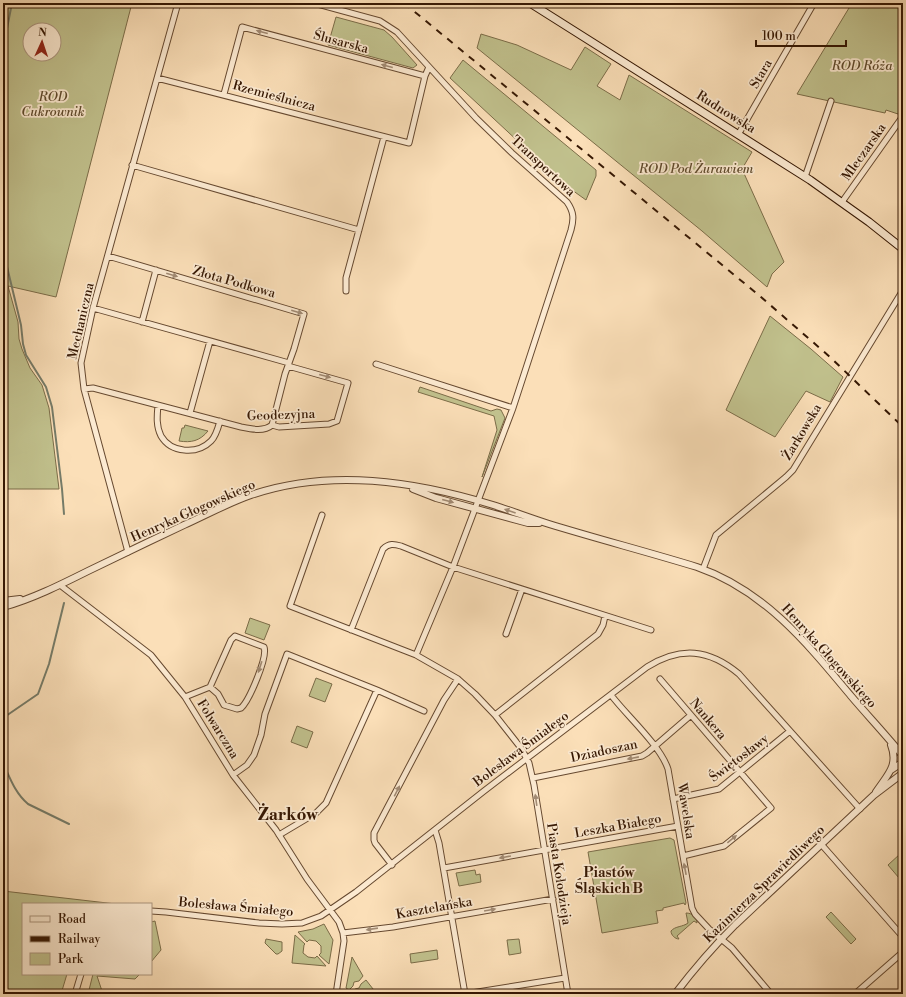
<svg xmlns="http://www.w3.org/2000/svg" width="906" height="997" font-family="'Libre Bodoni',serif">
	<style>
		.green { fill: #c1c18d; stroke: #7b6c48; fill-rule: evenodd }
		.lines { fill: none; stroke-linecap: round; stroke-linejoin: round }
		.stream { stroke: #757b68; stroke-width: 2 }
		.minor-casing { stroke: #664930; stroke-width: 7 }
		.tertiary-casing { stroke: #664930; stroke-width: 8 }
		.secondary-casing { stroke: #351703; stroke-width: 9 }
		.minor { stroke: #fcead1; stroke-width: 5 }
		.tertiary { stroke: #fcead1; stroke-width: 6 }
		.secondary { stroke: #fcead1; stroke-width: 7 }
		.rail { stroke: #351703; stroke-width: 2; stroke-dasharray: 7 7; stroke-linecap: butt }
		.oneway { fill: #a28b74 }
		.labels { text-anchor: middle; dominant-baseline: central; stroke-width: 3.5; stroke-linejoin: round; paint-order: stroke }
		.street-label { font-size: 13px; fill: #351703; stroke: #fcead1 }
		.park-label { font-size: 13px; font-style: italic; fill: #5f4a2c; stroke: #fcead1 }
		.neighbourhood-label { font-size: 14px; font-weight: bold; fill: #351703; stroke: #fcead1 }
		.district-label { font-size: 17px; font-weight: bold; fill: #351703; stroke: #fcead1 }
	</style>
	<rect width="100%" height="100%" fill="#fbdfb8"/>
	<filter id="stains"><feTurbulence type="fractalNoise" baseFrequency=".005" numOctaves="4"/><feColorMatrix values="0 0 0 0 .2 0 0 0 0 .09 0 0 0 0 .02 0 0 0 .5 -.17"/></filter>
	<radialGradient id="worn" r=".72"><stop offset=".6" stop-color="#630" stop-opacity="0"/><stop offset="1" stop-color="#630" stop-opacity=".3"/></radialGradient>
	<path class="green" d="M3 3H132L56 297 8 286 18 322 19 339 22 349 30 368 42 385 49 408 59 489H3ZM30 30H54V54H30Z
		M852 3H903V106L898 114 886 110 885 113 797 94Z
		M336 17 384 30 392 37 417 65 413 68 328 45Z
		M481 34 517 45 571 70 585 47 611 64 597 86 620 100 629 75 752 152 742 169 784 262 772 274 767 287 702 231 477 48Z
		M463 60 596 170V176L586 200 565 185 450 78Z
		M770 316 811 349 843 377 830 402 806 391 775 437 726 410Z
		M420 387 491 411 497 409 501 410 505 418 482 477 497 430 494 416 418 392Z
		M185 425 208 431C200 441 191 443 179 441L182 428H184Z
		M250 618 270 625 264 640 245 633Z
		M316 678 332 684 325 702 309 696Z
		M297 726 313 732 307 748 291 742Z
		M670 838 674 840 686 903 685 905 684 903 663 908V910L656 911 658 923 602 933 588 852Z
		M900 854 903 857V875L899 878 888 865Z
		M475 870 476 875 480 874 481 882 459 886 456 873Z
		M3 891 116 904H23V974H67L61 994H3Z
		M831 912 856 939 851 944 826 917Z
		M686 913C692 913 697 917 697 923L694 921 677 936 679 939C675 939 671 935 671 931 675 926 683 927 688 923Z
		M155 921 161 950 151 962V922Z
		M324 924 333 940 329 964 319 955 321 953V946L316 941 309 940 307 942 298 932 313 929Z
		M295 935 305 944 304 945 303 953 308 957 315 958 317 956 326 966 292 963Z
		M266 939 282 942V951L278 954H276L265 943Z
		M519 939 521 953 509 955 507 940Z
		M437 950 438 959 411 963 410 954Z
		M352 957 363 976 359 981 354 982 353 986 349 990 346 988Z
		M93 974H140L135 979 97 976 103 994H88Z
		M366 980 377 994H349L355 989 359 988 361 984Z"/>
	<g class="lines">
		<path class="stream" d="M3 49 12 3
			M3 250 21 325 23 344 26 355 46 387 52 407 62 489 64 514
			M3 718 38 694 49 664 64 603
			M3 763C10 778 15 793 28 804L69 824"/>
		<g class="minor-casing">
			<path id="minor" d="M314 3 380 21 397 32 476 118 512 153 567 202C574 212 574 219 571 230L513 408 453 567 416 655
				M157 78 409 143 425 76 429 67
				M224 94 242 27 425 76
				M738 135 814 3
				M132 165 359 230
				M805 177 831 101
				M842 202 903 116
				M108 256 304 314 294 349 285 374 272 425
				M346 291V278L384 137
				M93 308 289 363
				M142 322 156 270
				M376 364 513 408
				M84 389 93 388 241 427C251 429 264 432 272 425
				M158 405C157 416 156 426 161 436 171 453 197 455 211 441 216 436 218 428 220 421
				M190 413 210 341
				M272 425 279 427 329 424 337 421 348 383 288 366
				M322 515 290 606 416 655 458 679 475 694 495 715 521 748 529 763 534 785 568 994
				M128 552 84 389 81 363 93 308 178 3
				M703 569 716 535 786 477 793 470 903 290
				M60 585 151 655 185 697 233 775 276 830 307 879 339 922 343 933 344 941 336 994
				M351 630 383 549C389 543 394 544 401 546L453 567 651 630
				M506 634 522 589
				M660 679 771 808 724 846 683 856
				M611 695C627 716 660 745 668 769L692 908 695 914 709 929 732 948 771 994
				M185 697 210 687 231 640 235 636 264 647C268 657 249 701 241 708L237 709 224 705 218 694 210 687
				M495 715 598 634 603 625 605 616
				M233 775 247 765 254 755 261 735 265 714 287 654 377 690 424 711
				M533 778 642 756 647 753 691 715
				M673 799 719 789 790 731
				M435 830 439 843 465 994
				M279 835 316 813 326 803 377 690
				M821 844 903 937
				M392 865 375 843 374 840V833L444 700 458 679
				M444 868 678 826
				M151 911 166 912 259 923 282 924 302 923 321 916 356 892 484 791 647 667C681 646 709 649 739 674L860 809
				M343 933 393 927 553 899
				M75 994 81 974
				M465 994 565 978
				M855 994 903 952"/>
		</g>
		<g class="tertiary-casing">
			<path id="tertiary" d="M413 489 436 498 528 523H539
				M3 601 20 599
				M3 607C32 599 60 585 88 571 119 556 152 540 184 525 206 515 228 503 251 495 330 468 415 481 493 505 512 511 530 518 549 524 598 539 648 552 697 567 764 590 807 643 851 696 868 716 886 735 903 756
				M891 770 903 762
				M876 792C887 775 899 766 891 745
				M675 994C694 969 713 947 735 925L874 795 903 773"/>
		</g>
		<g class="secondary-casing">
			<path id="secondary" d="M530 3 810 180 869 222 903 249"/>
		</g>
		<use href="#minor" class="minor"/>
		<use href="#tertiary" class="tertiary"/>
		<use href="#secondary" class="secondary"/>
		<path class="rail" d="M404 3 761 297 830 357 903 427"/>
	</g>
	<defs><path id="oneway-solid" d="M-6-.8H1V-3.2L6.5 0L1 3.2V.8H-6Z"/></defs>
	<g class="oneway">
		<use href="#oneway-solid" transform="translate(262 32) rotate(-165)"/>
		<use href="#oneway-solid" transform="translate(387 66) rotate(-165)"/>
		<use href="#oneway-solid" transform="translate(172 275) rotate(16)"/>
		<use href="#oneway-solid" transform="translate(297 312) rotate(16)"/>
		<use href="#oneway-solid" transform="translate(325 376) rotate(15)"/>
		<use href="#oneway-solid" transform="translate(448 501) rotate(15)"/>
		<use href="#oneway-solid" transform="translate(510 511) rotate(-161)"/>
		<use href="#oneway-solid" transform="translate(260 667) rotate(108)"/>
		<use href="#oneway-solid" transform="translate(633 758) rotate(169)"/>
		<use href="#oneway-solid" transform="translate(397 791) rotate(-63)"/>
		<use href="#oneway-solid" transform="translate(536 800) rotate(-98)"/>
		<use href="#oneway-solid" transform="translate(732 839) rotate(-39)"/>
		<use href="#oneway-solid" transform="translate(505 857) rotate(170)"/>
		<use href="#oneway-solid" transform="translate(685 869) rotate(-101)"/>
		<use href="#oneway-solid" transform="translate(490 910) rotate(-10)"/>
		<use href="#oneway-solid" transform="translate(372 929) rotate(172)"/>
	</g>
	<g class="labels">
		<g class="street-label">
			<text transform="translate(341 42) rotate(15)">Ślusarska</text>
			<text transform="translate(761 74) rotate(-60)">Stara</text>
			<text transform="translate(274 96) rotate(15)">Rzemieślnicza</text>
			<text transform="translate(726 112) rotate(32)">Rudnowska</text>
			<text transform="translate(864 152) rotate(-55)">Mleczarska</text>
			<text transform="translate(543 166) rotate(43)">Transportowa</text>
			<text transform="translate(234 282) rotate(16)">Złota Podkowa</text>
			<text transform="translate(81 321) rotate(-77)">Mechaniczna</text>
			<text transform="translate(281 415) rotate(-2)">Geodezyjna</text>
			<text transform="translate(802 432) rotate(-59)">Żarkowska</text>
			<text transform="translate(193 511) rotate(-24)">Henryka Głogowskiego</text>
			<text transform="translate(829 656) rotate(48)">Henryka Głogowskiego</text>
			<text transform="translate(708 719) rotate(50)">Nankera</text>
			<text transform="translate(218 729) rotate(58)">Folwarczna</text>
			<text transform="translate(521 749) rotate(-37)">Bolesława Śmiałego</text>
			<text transform="translate(604 751) rotate(-12)">Dziadoszan</text>
			<text transform="translate(739 758) rotate(-37)">Świętosławy</text>
			<text transform="translate(686 811) rotate(81)">Wawelska</text>
			<text transform="translate(618 826) rotate(-10)">Leszka Białego</text>
			<text transform="translate(559 874) rotate(81)">Piasta Kołodzieja</text>
			<text transform="translate(764 884) rotate(-44)">Kazimierza Sprawiedliwego</text>
			<text transform="translate(236 907) rotate(5)">Bolesława Śmiałego</text>
			<text transform="translate(434 908) rotate(-10)">Kasztelańska</text>
		</g>
		<g class="park-label">
			<text x="862" y="66">ROD Róża</text>
			<text x="53" y="97">ROD<tspan x="53" dy="15">Cukrownik</tspan></text>
			<text x="696" y="169">ROD Pod Żurawiem</text>
		</g>
		<g class="neighbourhood-label">
			<text x="609" y="873">Piastów<tspan x="609" dy="16">Śląskich B</tspan></text>
		</g>
		<g class="district-label">
			<text x="288" y="815">Żarków</text>
		</g>
	</g>
	<rect width="906" height="997" fill="none" stroke="#fbdfb8" stroke-width="16"/>
	<rect x="4" y="4" width="898" height="989" fill="none" stroke="#351703" stroke-width="2"/>
	<rect x="8" y="8" width="890" height="981" fill="none" stroke="#351703"/>
	<rect x="22" y="903" width="130" height="72" fill="#fcead1" stroke="#ac967f"/>
	<rect x="30" y="916" width="20" height="6" fill="#fcead1" stroke="#ac967f"/>
	<text x="58" y="923" font-size="12" fill="#351703">Road</text>
	<rect x="30" y="936" width="20" height="6" fill="#351703" stroke="#ac967f"/>
	<text x="58" y="943" font-size="12" fill="#351703">Railway</text>
	<rect x="30" y="953" width="20" height="12" fill="#c1c18d" stroke="#ac967f"/>
	<text x="58" y="963" font-size="12" fill="#351703">Park</text>
	<g transform="translate(42 42) rotate(3)"><circle r="19" fill="#fcead1" stroke="#ac967f"/>
	<path d="M0-3L7 15L0 10L-7 15Z" fill="#8f2418"/>
	<text y="-6" font-size="11" font-weight="bold" text-anchor="middle" fill="#351703">N</text>
	</g>
	<path d="M756 40v6h90v-6" fill="none" stroke="#351703" stroke-width="2"/>
	<text x="762" y="40" font-size="12" fill="#351703" stroke="#fcead1" stroke-width="3" paint-order="stroke">100 m</text>
	<rect width="100%" height="100%" filter="url(#stains)"/>
	<rect width="100%" height="100%" fill="url(#worn)"/>
</svg>
